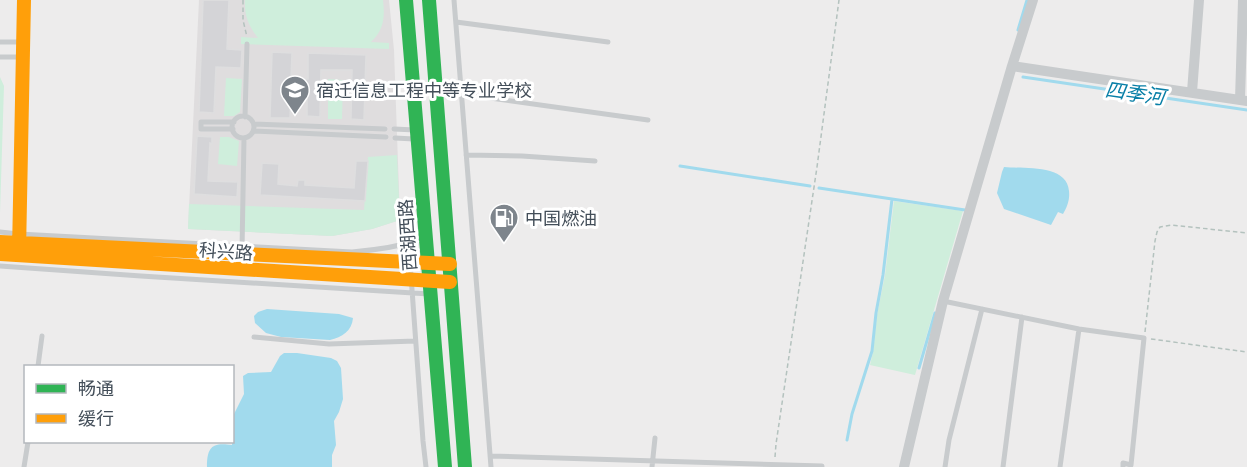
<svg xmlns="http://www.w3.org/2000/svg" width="1247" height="467" font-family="Ubuntu,'Noto Sans SC',sans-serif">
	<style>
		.education { fill: #dfddde }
		.green { fill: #cfeedc }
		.water { fill: #a1daed }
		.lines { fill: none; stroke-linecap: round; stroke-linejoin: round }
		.stream { stroke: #a1daed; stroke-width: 3 }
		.building { fill: #d4d4d7; stroke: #dededf; stroke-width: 1.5 }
		.path { stroke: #b4c2be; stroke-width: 1.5; stroke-dasharray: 4.5 3; stroke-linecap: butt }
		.lane { stroke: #c8cbcd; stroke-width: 5 }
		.street { stroke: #c8cbcd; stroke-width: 10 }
		.fast { stroke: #30b455; stroke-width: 14 }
		.slow { stroke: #ff9f0a; stroke-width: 14 }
		.labels { text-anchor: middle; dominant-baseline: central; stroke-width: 6; stroke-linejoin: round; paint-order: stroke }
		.poi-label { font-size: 18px; fill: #434e59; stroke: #fff; text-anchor: start }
		.street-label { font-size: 18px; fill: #434e59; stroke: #fff }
		.water-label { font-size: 20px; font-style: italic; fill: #087fa7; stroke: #fff }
	</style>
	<rect width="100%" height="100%" fill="#edecec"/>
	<path class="education" d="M199 0H389L394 50 400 220 372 229 332 236 188 229Z"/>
	<path class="green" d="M245 0H383C385 17 384 30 371 42L389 43V49L241 44V37L258 38C249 26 244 16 245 0Z
		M0 77 4 86 0 213Z
		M226 78 242 79 240 112 234 116H224Z
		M328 79 343 80 342 119H328Z
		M220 137H229L239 141 237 166 218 164Z
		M397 155 400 220 372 229 332 236 188 229 189 204 364 210 368 157Z
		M894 201 963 211 915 375 870 365 873 352 877 315 885 275Z"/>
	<path class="water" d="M1004 167C1024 169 1067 164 1069 191 1070 200 1067 207 1063 214L1058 212 1051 225 1004 209 997 193 1002 172Z
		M267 309 339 314 353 318C352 331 342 337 330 340L281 337 266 333 255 323 254 316 258 312Z
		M284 353H297L331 358 337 361 341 368 343 399 339 412 334 421 336 445 332 455V467H207C207 447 212 442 232 445L233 416 244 394 243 376 248 373 271 372 280 356Z"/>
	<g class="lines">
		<path class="stream" d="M1018 30 1027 0
			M1023 77 1247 110
			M680 166 810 186
			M819 188 965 210
			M919 368 935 313
			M847 440 852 414 872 351 876 313 883 275 892 199"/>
	</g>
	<path class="building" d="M203 0H229L227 49 242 50 241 68 216 67 214 113 199 112Z
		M272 52 292 53 291 79H308V53L366 55 364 120 351 119 352 70H321L320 117 307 116V92L291 91 290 118H270Z
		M197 136 212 137V144L210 143 208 181 238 182 237 197 194 194Z
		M356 161H368L365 201 260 195 262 163 279 164 278 184 297 186 298 180H305V185L354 188Z"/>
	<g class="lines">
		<path class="path" d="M243 0V20L247 37
			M1145 332 1155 241 1157 232 1160 227 1171 225 1247 233
			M1151 339 1247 352
			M775 457 776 444 817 167 839 0"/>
		<path class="lane" d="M454 0 491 467
			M456 22 608 42
			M0 42H21
			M0 57H22
			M461 94 648 120
			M232 127a11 11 0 1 1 22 0a11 11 0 1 1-22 0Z
			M245 117 247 44
			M254 124 385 129
			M233 129H201V122H234
			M394 129 415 130
			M253 131 386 137
			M395 138 414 139
			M466 155 522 156 595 161
			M0 232 19 234 352 252C377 250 401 246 424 239
			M406 244 410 262 423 441 426 467
			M242 250 244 138
			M0 266 141 276 429 294
			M943 301 1079 329 1144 338 1131 465 1123 463V467
			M254 337 329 344 415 341
			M38 366 42 336
			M490 456 822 466
			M24 467 28 442
			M652 467 655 438
			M945 467 949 440 982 309
			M1003 467 1022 317
			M1060 467 1079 329"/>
		<path class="street" d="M1012 66 1247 101
			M1192 92 1199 0
			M1240 100 1243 0
			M904 467 943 301 1012 66 1033 0"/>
		<path class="fast" d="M406 0 445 467
			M429 0 465 467"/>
		<path class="slow" d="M0 242 450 264
			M19 251 24 0
			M0 254 450 282"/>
	</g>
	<defs>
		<g id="school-pin" transform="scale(1.5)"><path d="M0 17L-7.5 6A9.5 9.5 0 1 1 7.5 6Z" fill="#7e858c" stroke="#fff"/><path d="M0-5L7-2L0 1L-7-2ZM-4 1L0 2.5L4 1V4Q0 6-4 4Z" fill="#fff"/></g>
		<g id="fuel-pin" transform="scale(1.5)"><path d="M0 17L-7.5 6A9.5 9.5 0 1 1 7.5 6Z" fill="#7e858c" stroke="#fff"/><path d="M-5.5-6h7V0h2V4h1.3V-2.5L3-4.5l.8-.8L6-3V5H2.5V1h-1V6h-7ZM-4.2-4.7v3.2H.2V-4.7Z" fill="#fff"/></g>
	</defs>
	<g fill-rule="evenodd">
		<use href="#school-pin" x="295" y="90"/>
		<use href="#fuel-pin" x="504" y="218"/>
	</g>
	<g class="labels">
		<g class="poi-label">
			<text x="316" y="90">宿迁信息工程中等专业学校</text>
			<text x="525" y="218">中国燃油</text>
		</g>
		<g class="street-label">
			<text transform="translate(407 235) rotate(-94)">西湖西路</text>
			<text transform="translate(226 251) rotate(4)">科兴路</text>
		</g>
		<g class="water-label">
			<text transform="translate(1135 93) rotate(8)">四季河</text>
		</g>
	</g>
	<rect x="24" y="365" width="210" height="78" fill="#ffffff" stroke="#b4b8bd" stroke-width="1.5"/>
	<rect x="36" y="384" width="30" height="9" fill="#30b455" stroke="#b4b8bd" stroke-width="1.5"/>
	<text x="78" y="395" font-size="18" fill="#434e59">畅通</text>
	<rect x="36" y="414" width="30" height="9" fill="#ff9f0a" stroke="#b4b8bd" stroke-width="1.5"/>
	<text x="78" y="425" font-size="18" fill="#434e59">缓行</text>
</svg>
